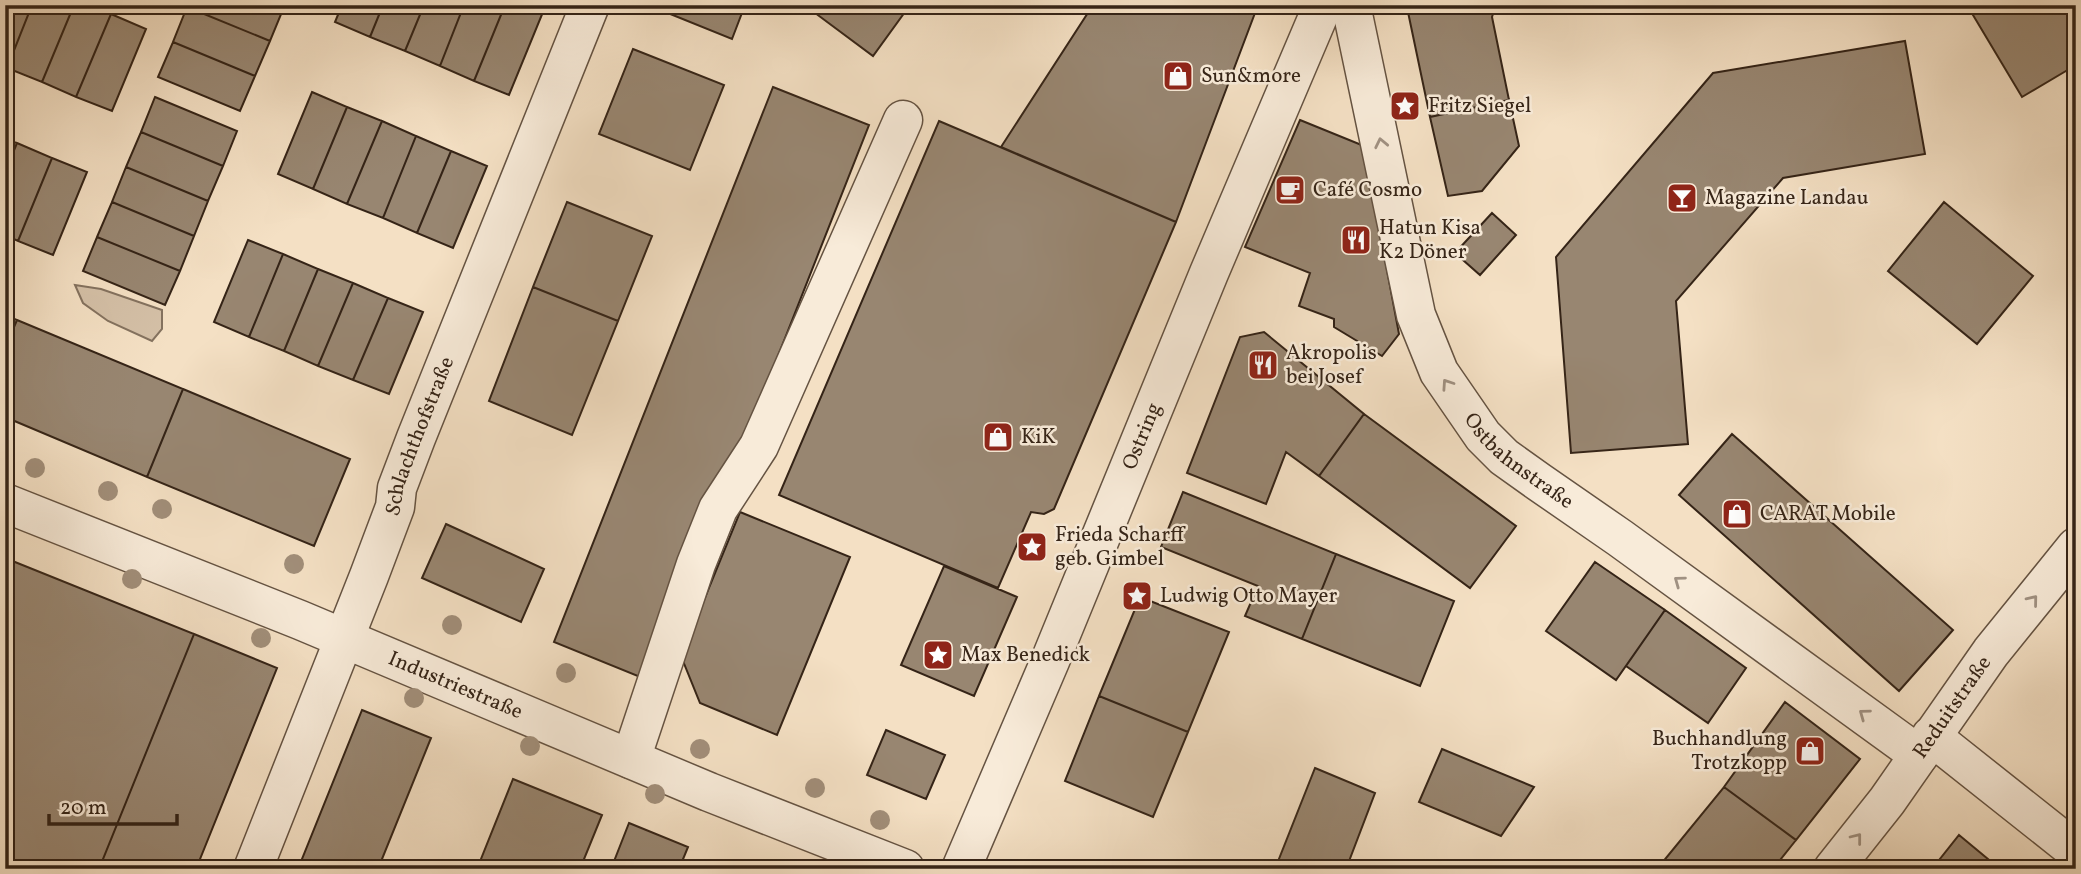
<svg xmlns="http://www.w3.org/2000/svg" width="2081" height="874" font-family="Vollkorn,serif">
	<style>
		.green { fill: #d4c0a7; stroke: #84725f; stroke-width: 2 }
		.building { fill: #988671; stroke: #352417; stroke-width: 2 }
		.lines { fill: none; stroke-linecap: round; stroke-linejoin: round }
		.minor-casing { stroke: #655342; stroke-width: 41 }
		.minor { stroke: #f8ebd9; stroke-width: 38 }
		.tree { fill: #a18e79 }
		.oneway { stroke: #a09182 }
		.labels { text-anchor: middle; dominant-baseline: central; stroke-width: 5; stroke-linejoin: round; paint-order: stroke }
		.poi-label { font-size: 21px; fill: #352417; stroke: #f8ebd9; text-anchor: start }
		.street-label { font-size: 21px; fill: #352417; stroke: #f8ebd9 }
	</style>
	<rect width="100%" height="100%" fill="#f4e0c4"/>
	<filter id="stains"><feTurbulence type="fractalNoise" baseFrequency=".00286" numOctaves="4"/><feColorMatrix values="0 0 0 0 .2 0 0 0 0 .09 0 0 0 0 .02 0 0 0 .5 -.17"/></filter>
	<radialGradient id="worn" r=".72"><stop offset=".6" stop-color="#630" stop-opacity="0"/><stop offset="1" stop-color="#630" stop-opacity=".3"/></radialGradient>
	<path class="green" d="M75 285 101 289 162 310V329L152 341 108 321 83 303Z"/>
	<path class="building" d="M5 5H32L7 68 5 67Z
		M32 5H74L42 82 7 68Z
		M74 5H89L111 14 76 97 42 82Z
		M188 5H280L284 7 270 41 187 7Z
		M342 5H383L370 37 335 22Z
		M383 5H424L405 51 370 37Z
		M424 5H464L440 66 405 51Z
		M464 5H505L474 81 440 66Z
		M505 5H526L543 12 509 95 474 81Z
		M648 5H745L732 39Z
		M809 5H910L873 56 807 7Z
		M1093 5H1258L1176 222 1001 147Z
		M1411 5H1496L1492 17 1509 100 1430 117 1408 12Z
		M1967 5H2062L2076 27V65L2022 97Z
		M187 7 270 41 255 76 173 42Z
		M111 14 146 29 112 111 76 97Z
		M1905 41 1925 154 1783 178 1676 301 1688 444 1571 453 1556 257 1713 73Z
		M173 42 255 76 240 111 158 77Z
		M633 49 724 85 690 170 599 134Z
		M773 87 869 125 650 681 554 642Z
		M312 92 347 107 313 189 278 174Z
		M155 97 237 131 223 166 141 132Z
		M1509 100 1519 146 1482 191 1448 196 1430 117Z
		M347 107 382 121 347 204 313 189Z
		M1300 120 1364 146 1399 334 1382 356 1334 327V319L1299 306 1310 273 1245 247Z
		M382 121 416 136 383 218 347 204Z
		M939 121 1176 222 1054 509 1044 514 1031 512 998 588 779 495Z
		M141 132 223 166 208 201 126 167Z
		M416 136 451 151 417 233 383 218Z
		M5 139 17 143 5 172Z
		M17 143 52 158 18 241 5 235V172Z
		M451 151 487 166 453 248 417 233Z
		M52 158 87 172 53 255 18 241Z
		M126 167 208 201 194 236 112 202Z
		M112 202 194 236 180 271 97 237Z
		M567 202 652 236 618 321 533 287Z
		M1944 202 2033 276 1977 344 1888 271Z
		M1492 213 1516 235 1480 275 1455 253Z
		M97 237 180 271 165 305 83 271Z
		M248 240 283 254 249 337 214 322Z
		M283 254 318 269 284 351 249 337Z
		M318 269 353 283 318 366 284 351Z
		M353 283 388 298 353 380 318 366Z
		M533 287 618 321 572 435 489 401Z
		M388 298 423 312 389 394 353 380Z
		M5 315 17 320 5 348Z
		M17 320 183 389 147 477 5 417V348Z
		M1264 332 1364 414 1319 476 1286 452 1266 504 1187 473 1240 337Z
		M183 389 350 459 314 546 147 477Z
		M1364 414 1516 526 1470 588 1319 476Z
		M1732 434 1953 630 1899 691 1679 495Z
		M1183 492 1336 554 1302 639 1245 616 1258 586 1161 547Z
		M740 512 850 557 777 735 700 703 681 656Z
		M446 524 544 569 521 622 422 578Z
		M1336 554 1454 601 1420 686 1302 639Z
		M5 558 194 634 99 869H5Z
		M1595 562 1665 610 1616 680 1546 631Z
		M944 566 1017 597 974 696 901 665Z
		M1140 597 1229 632 1188 732 1099 696Z
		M1665 610 1746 668 1708 723 1626 666Z
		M194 634 277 668 196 869H99Z
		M1099 696 1188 732 1153 817 1065 781Z
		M1785 702 1860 759 1796 840 1724 787Z
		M362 710 431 738 378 869H298Z
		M886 730 945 755 926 799 867 775Z
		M1442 749 1534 787 1501 836 1419 802Z
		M1315 768 1375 793 1346 869H1275Z
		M513 779 602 815 580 869H477Z
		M1724 787 1796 840 1773 869H1657Z
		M629 823 688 847 679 869H611Z
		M1959 835 2000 869H1932Z
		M1576 864 1599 869H1549Z"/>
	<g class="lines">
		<g class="minor-casing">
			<g id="minor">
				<path id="s1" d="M1351 5 1416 315 1439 372 1483 436 1504 457 1539 482 1620 538 1919 755"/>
				<path id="s2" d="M5 503 300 620 709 792 905 869"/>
				<path d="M1931 736 2076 851"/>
				<path d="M631 759 696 564 718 509 759 446 903 120"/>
				<path id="s3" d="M253 869 369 576 395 507 397 488 416 438 590 5"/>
				<path id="s4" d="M961 869 1050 661 1209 273 1323 5"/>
				<path id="s5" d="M1833 869 1887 801 1991 652 2076 547"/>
			</g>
		</g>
		<use href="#minor" class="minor"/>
	</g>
	<g class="tree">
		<circle cx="35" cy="468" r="10"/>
		<circle cx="108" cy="491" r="10"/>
		<circle cx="162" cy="509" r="10"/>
		<circle cx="294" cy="564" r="10"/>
		<circle cx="132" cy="579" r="10"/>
		<circle cx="452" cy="625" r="10"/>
		<circle cx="261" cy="638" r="10"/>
		<circle cx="566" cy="673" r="10"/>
		<circle cx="414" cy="698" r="10"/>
		<circle cx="530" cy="746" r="10"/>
		<circle cx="700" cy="749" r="10"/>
		<circle cx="815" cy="788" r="10"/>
		<circle cx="655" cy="794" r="10"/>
		<circle cx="880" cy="820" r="10"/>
	</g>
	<defs><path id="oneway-chevron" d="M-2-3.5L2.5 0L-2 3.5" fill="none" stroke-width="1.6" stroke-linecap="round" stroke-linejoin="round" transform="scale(1.75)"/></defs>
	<g class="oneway">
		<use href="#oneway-chevron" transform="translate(1381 143) rotate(-102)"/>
		<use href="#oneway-chevron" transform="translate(1447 384) rotate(-124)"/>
		<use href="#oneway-chevron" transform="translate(1679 581) rotate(-144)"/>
		<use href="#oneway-chevron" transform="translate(2033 600) rotate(-51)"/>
		<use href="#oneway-chevron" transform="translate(1864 714) rotate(-144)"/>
		<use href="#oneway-chevron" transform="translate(1857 838) rotate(-52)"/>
	</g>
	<defs>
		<g id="shop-square" transform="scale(1.575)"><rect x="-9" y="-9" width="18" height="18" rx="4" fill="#8f2418" stroke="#f8ebd9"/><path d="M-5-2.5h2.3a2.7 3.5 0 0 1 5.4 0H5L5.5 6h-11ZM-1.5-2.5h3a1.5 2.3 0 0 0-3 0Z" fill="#fff"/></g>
		<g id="sight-square" transform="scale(1.575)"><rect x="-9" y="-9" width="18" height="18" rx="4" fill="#8f2418" stroke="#f8ebd9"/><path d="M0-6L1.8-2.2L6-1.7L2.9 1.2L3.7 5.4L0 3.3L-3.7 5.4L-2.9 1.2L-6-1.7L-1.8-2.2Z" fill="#fff"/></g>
		<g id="cafe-square" transform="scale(1.575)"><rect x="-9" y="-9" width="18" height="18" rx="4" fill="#8f2418" stroke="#f8ebd9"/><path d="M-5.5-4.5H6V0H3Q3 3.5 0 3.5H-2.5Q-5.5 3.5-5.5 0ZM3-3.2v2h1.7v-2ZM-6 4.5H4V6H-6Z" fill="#fff"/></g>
		<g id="bar-square" transform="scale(1.575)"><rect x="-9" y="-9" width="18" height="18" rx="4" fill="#8f2418" stroke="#f8ebd9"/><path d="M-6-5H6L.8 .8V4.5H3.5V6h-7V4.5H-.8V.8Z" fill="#fff"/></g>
		<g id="restaurant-square" transform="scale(1.575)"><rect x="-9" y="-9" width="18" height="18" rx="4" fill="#8f2418" stroke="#f8ebd9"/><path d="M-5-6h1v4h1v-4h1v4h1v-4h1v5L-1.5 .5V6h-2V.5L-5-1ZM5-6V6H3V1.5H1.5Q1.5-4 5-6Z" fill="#fff"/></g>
	</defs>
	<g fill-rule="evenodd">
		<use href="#shop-square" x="1178" y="76"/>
		<use href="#sight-square" x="1405" y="106"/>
		<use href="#cafe-square" x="1290" y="190"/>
		<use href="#bar-square" x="1682" y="198"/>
		<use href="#restaurant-square" x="1356" y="240"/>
		<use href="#restaurant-square" x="1263" y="365"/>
		<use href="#shop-square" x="998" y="437"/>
		<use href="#shop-square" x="1737" y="514"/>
		<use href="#sight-square" x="1032" y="547"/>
		<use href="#sight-square" x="1137" y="596"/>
		<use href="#sight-square" x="938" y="655"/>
		<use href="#shop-square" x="1810" y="751"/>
	</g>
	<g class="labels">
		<g class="poi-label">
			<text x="1201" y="76">Sun&amp;more</text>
			<text x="1428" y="106">Fritz Siegel</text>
			<text x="1313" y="190">Café Cosmo</text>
			<text x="1705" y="198">Magazine Landau</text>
			<text x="1379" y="228">Hatun Kisa<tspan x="1379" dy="24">K2 Döner</tspan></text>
			<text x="1286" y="353">Akropolis<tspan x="1286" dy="24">bei Josef</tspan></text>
			<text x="1021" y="437">KiK</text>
			<text x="1760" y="514">CARAT Mobile</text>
			<text x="1055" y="535">Frieda Scharff<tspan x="1055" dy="24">geb. Gimbel</tspan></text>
			<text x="1160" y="596">Ludwig Otto Mayer</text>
			<text x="961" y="655">Max Benedick</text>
			<text x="1787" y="739" text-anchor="end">Buchhandlung<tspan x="1787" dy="24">Trotzkopp</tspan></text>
		</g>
		<g class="street-label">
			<text stroke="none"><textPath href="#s3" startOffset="464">Schlachthofstraße</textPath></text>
			<text stroke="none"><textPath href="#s4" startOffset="469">Ostring</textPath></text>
			<text stroke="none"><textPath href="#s1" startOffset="499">Ostbahnstraße</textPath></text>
			<text stroke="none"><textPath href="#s2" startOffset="486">Industriestraße</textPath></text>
			<text stroke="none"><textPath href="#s5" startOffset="201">Reduitstraße</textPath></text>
		</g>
	</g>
	<rect width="2081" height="874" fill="none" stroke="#f4e0c4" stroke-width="28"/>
	<rect x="7" y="7" width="2067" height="860" fill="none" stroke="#352417" stroke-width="3.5"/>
	<rect x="14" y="14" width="2053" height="846" fill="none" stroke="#352417" stroke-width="2"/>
	<path d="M49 814v10h128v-10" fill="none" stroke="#352417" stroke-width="3.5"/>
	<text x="60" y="814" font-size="21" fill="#352417" stroke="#f8ebd9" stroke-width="5" paint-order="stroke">20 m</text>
	<rect width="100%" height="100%" filter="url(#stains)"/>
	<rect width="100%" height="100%" fill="url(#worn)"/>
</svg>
